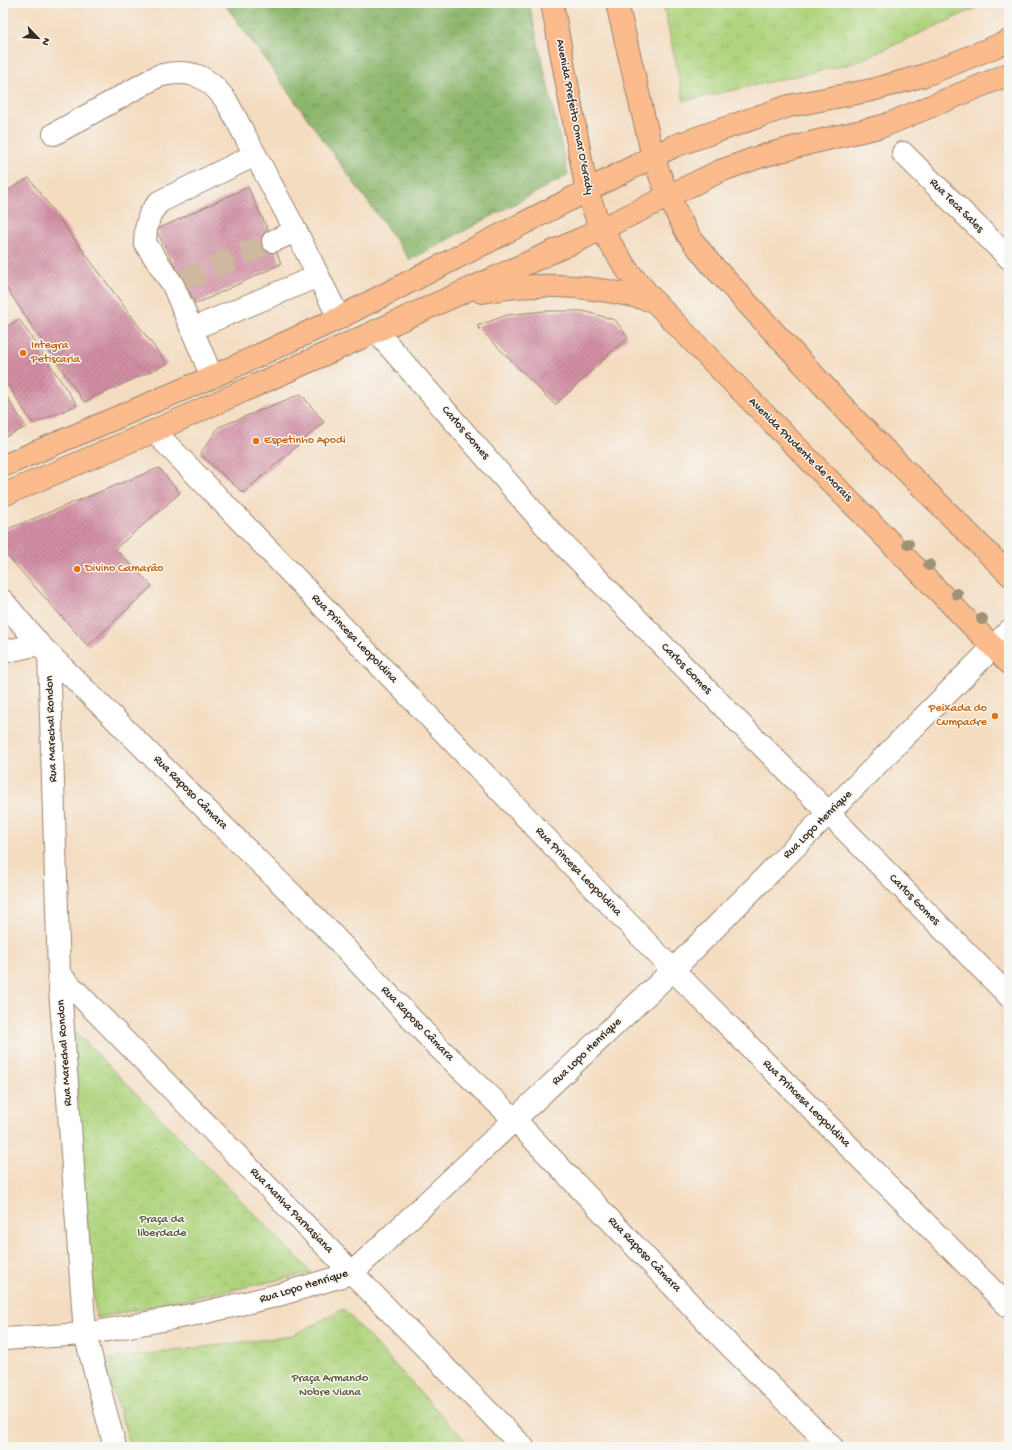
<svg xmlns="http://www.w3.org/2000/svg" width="1012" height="1450" font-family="'Gochi Hand',sans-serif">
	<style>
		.grass { fill: url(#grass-tufts); stroke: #757f4e }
		.forest { fill: url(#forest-crowns); stroke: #637045 }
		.park { fill: url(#park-crowns); stroke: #757f4e }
		.building { fill: url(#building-hatch) }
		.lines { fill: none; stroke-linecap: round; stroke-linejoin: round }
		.minor-tunnel { stroke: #cfb8a0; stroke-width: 22; stroke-dasharray: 22 11; stroke-linecap: butt }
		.minor-casing { stroke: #98836f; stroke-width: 24 }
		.major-casing { stroke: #98836f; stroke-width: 24 }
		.minor { stroke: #fff; stroke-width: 22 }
		.major { stroke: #fbbb8c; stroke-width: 22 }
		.tree { fill: #9e9174 }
		.food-dot { fill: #e8710a; stroke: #f6f6f2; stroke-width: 1.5 }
		.labels { text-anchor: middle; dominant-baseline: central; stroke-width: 3; stroke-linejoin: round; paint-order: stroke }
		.street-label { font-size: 12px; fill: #3b2a1e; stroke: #f6f6f2 }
		.food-label { font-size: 12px; fill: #c56008; stroke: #f6f6f2; text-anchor: start }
		.park-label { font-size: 12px; fill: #585436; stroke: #f6f6f2 }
	</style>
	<defs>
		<pattern id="grass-tufts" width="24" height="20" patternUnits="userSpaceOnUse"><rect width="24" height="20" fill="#afd47d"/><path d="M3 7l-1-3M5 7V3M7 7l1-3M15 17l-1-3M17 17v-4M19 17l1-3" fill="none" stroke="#97b66c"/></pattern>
		<pattern id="forest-crowns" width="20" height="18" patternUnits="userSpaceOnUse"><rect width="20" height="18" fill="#8bb66c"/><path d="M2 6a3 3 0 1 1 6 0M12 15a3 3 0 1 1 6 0" fill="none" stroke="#739458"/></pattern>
		<pattern id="park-crowns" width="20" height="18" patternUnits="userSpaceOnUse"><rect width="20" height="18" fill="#afd47d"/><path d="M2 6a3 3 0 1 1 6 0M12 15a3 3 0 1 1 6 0" fill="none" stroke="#97b66c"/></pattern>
		<pattern id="building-hatch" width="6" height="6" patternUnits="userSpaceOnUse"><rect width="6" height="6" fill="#d28ea3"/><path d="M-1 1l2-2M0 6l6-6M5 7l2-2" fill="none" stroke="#ac7484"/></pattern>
	</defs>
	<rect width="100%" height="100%" fill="#f6f6f2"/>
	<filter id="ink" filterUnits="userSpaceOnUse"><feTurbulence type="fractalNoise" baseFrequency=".025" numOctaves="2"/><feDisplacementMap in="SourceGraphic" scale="8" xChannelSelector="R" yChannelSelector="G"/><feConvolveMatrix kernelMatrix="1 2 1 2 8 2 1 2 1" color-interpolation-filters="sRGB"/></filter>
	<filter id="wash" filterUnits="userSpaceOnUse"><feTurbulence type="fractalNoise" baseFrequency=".012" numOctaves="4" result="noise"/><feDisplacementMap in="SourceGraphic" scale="16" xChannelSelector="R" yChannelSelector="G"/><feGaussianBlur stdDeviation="0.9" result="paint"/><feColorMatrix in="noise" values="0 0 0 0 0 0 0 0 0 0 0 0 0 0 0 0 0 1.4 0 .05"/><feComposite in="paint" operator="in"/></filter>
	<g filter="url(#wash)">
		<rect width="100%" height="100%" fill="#f4dcc0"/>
		<path class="grass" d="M663 3H987L854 63 684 101Z"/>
		<path class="forest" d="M224 3H529L568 175 410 260Z"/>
		<path class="park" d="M68 1024 312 1273 96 1318Z
			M343 1309 471 1447H131L103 1360 292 1336Z"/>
		<g id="blocks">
			<path class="building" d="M29 178 167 364 84 402 3 283V193Z
				M248 187 273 241 281 264 196 304 156 230Z
				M544 311H583L615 320 628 337 555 405 477 326 507 315Z
				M19 319 77 405 33 424 3 378V329Z
				M3 391 26 427 3 438Z
				M301 394 324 422 243 493 200 454 219 427Z
				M159 468 180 493 115 549 152 586 88 646 3 551V531Z"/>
		</g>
	</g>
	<g filter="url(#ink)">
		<use href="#blocks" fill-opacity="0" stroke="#98836f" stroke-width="1"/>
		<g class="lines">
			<path class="minor-tunnel" d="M182 281 273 241"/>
			<g class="minor-casing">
				<path id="minor" d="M54 134 158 76C190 68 208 75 227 102L296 231 339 318
					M903 153 1009 258
					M273 241 296 231
					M192 329 318 276
					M376 331 550 531 1009 996
					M212 377 173 285 145 243 146 229 150 214 159 202 255 155
					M154 431 673 970 1009 1307
					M3 601 39 644 326 928 437 1046 515 1120 729 1345 832 1447
					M3 652 39 644
					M49 654 59 974 85 1334 115 1447
					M59 974 523 1447
					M3 1339 85 1334 202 1313 275 1296 352 1273 673 970 1009 631"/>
			</g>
			<g class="major-casing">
				<path id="major" d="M552 3 587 192 601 229 628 271 654 301 709 358 1009 663
					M617 3 653 157 668 196 688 235 710 263 859 424 1009 574
					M482 292C540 280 597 286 654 301
					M3 466 212 377 339 318 674 146 789 106 872 90 925 75 1009 41
					M3 495 154 431 583 238 720 171 759 157 814 142 883 126 1009 74"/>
			</g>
			<use href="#minor" class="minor"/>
			<use href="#major" class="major"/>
		</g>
		<g class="tree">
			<circle cx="908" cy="544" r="6"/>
			<circle cx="929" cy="565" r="6"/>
			<circle cx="957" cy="594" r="6"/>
			<circle cx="982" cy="619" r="6"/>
		</g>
	</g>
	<g class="food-dot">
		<circle cx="23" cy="353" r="4"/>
		<circle cx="256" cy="441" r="4"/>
		<circle cx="77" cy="569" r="4"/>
		<circle cx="995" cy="716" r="4"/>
	</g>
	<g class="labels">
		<g class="street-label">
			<text transform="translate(574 117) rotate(79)">Avenida Prefeito Omar O'Grady</text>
			<text transform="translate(956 206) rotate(45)">Rua Teca Sales</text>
			<text transform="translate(465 433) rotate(49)">Carlos Gomes</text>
			<text transform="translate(800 450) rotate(45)">Avenida Prudente de Morais</text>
			<text transform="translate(354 639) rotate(46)">Rua Princesa Leopoldina</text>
			<text transform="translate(686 669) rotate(45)">Carlos Gomes</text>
			<text transform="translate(52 729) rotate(-92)">Rua Marechal Rondon</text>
			<text transform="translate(190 793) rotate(45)">Rua Raposo Câmara</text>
			<text transform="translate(818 825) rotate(-45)">Rua Lopo Henrique</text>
			<text transform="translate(578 872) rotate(46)">Rua Princesa Leopoldina</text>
			<text transform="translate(914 900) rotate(45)">Carlos Gomes</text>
			<text transform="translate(417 1024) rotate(46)">Rua Raposo Câmara</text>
			<text transform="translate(587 1052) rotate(-44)">Rua Lopo Henrique</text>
			<text transform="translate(65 1053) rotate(-94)">Rua Marechal Rondon</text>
			<text transform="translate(806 1104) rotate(45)">Rua Princesa Leopoldina</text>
			<text transform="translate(291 1211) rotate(46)">Rua Manha Parnasiana</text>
			<text transform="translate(644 1255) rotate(46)">Rua Raposo Câmara</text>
			<text transform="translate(304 1287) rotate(-17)">Rua Lopo Henrique</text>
		</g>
		<g class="food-label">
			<text x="31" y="346">Integra<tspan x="31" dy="14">Petiscaria</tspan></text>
			<text x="264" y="441">Espetinho Apodi</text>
			<text x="85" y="569">Divino Camarão</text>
			<text x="987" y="709" text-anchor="end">Peixada do<tspan x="987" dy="14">Cumpadre</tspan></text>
		</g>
		<g class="park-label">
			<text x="162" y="1220">Praça da<tspan x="162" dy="14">liberdade</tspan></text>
			<text x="330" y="1379">Praça Armando<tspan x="330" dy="14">Nobre Viana</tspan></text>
		</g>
	</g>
	<rect width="1012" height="1450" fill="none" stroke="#f6f6f2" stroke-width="16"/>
	<g transform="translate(38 38) rotate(115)" stroke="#f6f6f2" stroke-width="3" paint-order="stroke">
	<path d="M0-3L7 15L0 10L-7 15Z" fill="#3b2a1e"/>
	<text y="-6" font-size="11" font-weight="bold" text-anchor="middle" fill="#3b2a1e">N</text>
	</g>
</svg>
